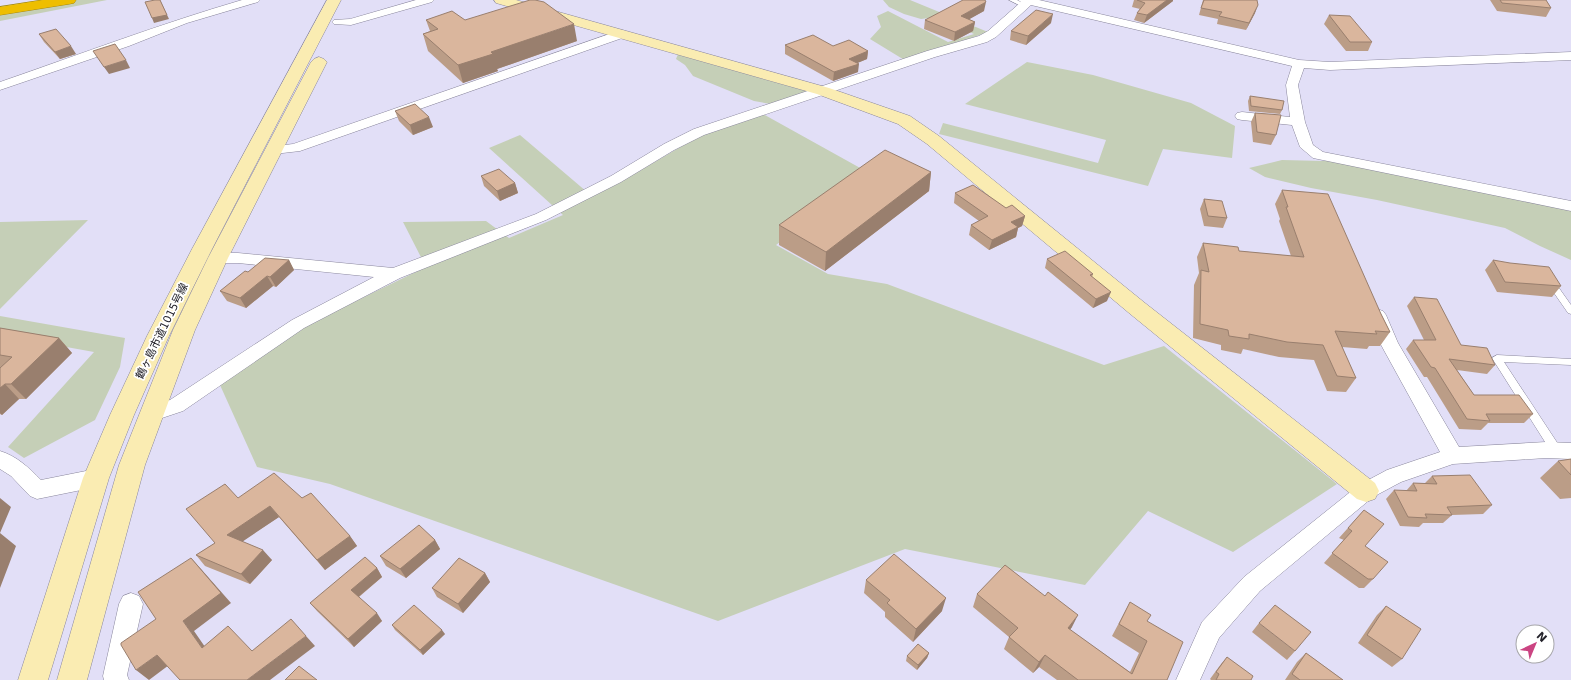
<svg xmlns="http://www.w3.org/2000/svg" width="1571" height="680" font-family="'DejaVu Sans','Noto Sans JP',sans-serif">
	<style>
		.green { fill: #c5cfb7 }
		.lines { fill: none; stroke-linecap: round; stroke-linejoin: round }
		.lane-casing { stroke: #89869c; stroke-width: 1 }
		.street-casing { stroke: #89869c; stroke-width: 1 }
		.secondary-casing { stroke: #89869c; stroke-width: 1 }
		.highway-casing { stroke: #a7880f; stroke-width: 1 }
		.lane { fill: #fff; fill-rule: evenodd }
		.street { fill: #fff; fill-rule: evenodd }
		.secondary { fill: #faecb2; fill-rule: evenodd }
		.highway { fill: #eebe00; fill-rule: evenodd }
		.wall { fill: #bb9d87 }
		.shaded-wall { fill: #997f6e }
		.building { fill: #dab69d; stroke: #997f6e }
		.labels { text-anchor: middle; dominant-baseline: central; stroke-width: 3.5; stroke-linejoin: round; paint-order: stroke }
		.street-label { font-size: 11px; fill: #24232b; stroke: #fff }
	</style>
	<rect width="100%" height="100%" fill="#e2dff7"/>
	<path class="green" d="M40 0H107L0 21V6Z
		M883 0H910L988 32 906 61 870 39 881 27 877 16 888 11 948 42 974 34 936 17 921 19 904 14 889 7Z
		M678 54 808 91 776 105 754 101 693 76 685 65 676 59Z
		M1027 62 1093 75 1191 103 1235 126 1232 158 1163 149 1148 186 939 134 943 123 1098 163 1106 140 965 104Z
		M763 114 871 174 776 245 828 274 887 284 1104 365 1164 346 1337 484 1233 552 1148 511 1085 585 905 549 718 621 330 484 257 467 220 385 302 327 426 267 403 222 486 221 509 238 563 215 489 148 520 135 587 192 639 171 701 135Z
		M1348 158 1571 204V260L1540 246 1505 228 1377 200 1311 188 1265 177 1249 168 1282 160 1324 161Z
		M88 220 0 309V222Z
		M0 316 125 338 120 367 95 420 24 458 8 447 94 352 0 335Z"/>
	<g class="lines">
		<g class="lane-casing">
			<path id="lane" d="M1009 0H1017L1026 5 1021 6Z
				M1556 287 1559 288 1571 305V314L1568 313 1552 290Z
				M1497 355 1571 359V365L1504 362 1560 447 1561 450 1560 453 1556 454 1552 453 1492 358Z"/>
		</g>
		<g class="street-casing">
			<path id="street" d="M242 0H260L258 2 187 23 129 46 0 90V82C81 54 160 24 242 0Z
				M416 0H434L432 2 351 25 334 24 332 22 334 20 350 19Z
				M1018 0H1039L1299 60 1330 62 1571 52V60L1330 70 1304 68 1298 85 1305 122 1313 145 1323 152 1571 201V211L1313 158 1300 147 1292 125 1242 120 1237 119 1235 116 1237 113 1242 112 1290 117 1286 85 1292 66 1031 5 996 37 987 42 935 57 704 135 674 150 621 182 546 220 400 278 304 328 183 411 153 421 146 418 143 413 146 408 170 400 292 320 374 277 238 263H218L212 262 210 258 212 254 218 253H238L393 268 536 214 611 176 664 144 694 129 927 51 979 36 988 31 1021 2Z
				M621 30 625 31 627 34 625 37 300 151 274 154 269 153 267 150 269 147 293 144Z
				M1377 309 1383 311 1386 315 1398 343 1459 447 1546 442 1571 443V459L1546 458 1453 464 1401 482 1373 497 1260 591 1219 638 1200 680H1176L1202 622 1244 577 1359 485 1387 470 1440 452 1380 343 1368 315 1371 311Z
				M0 451C17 456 29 468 41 480L96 469 103 472 106 478 103 484 96 487 37 499 30 496 11 476 0 469Z
				M131 593 139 596 143 604 127 675 129 680H104L103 676 119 604 123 596Z"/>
		</g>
		<g class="secondary-casing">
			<path id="secondary" d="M327 0H341L212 249 169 336 134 415 109 478 48 680H18L83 478 110 415 147 336 192 249Z
				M494 0H516L829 88 910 116 939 136 1145 303 1375 483 1379 491 1375 499 1366 502 1357 499 1129 313 927 144 898 124 817 94 496 3Z
				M319 57 324 59 327 62 228 258 195 330 145 465 87 680H57L119 465 173 330 208 258 311 62 314 59Z"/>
		</g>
		<g class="highway-casing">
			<path id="highway" d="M43 0H76L74 3 69 4 0 15V7Z"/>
		</g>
		<use href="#lane" class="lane"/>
		<use href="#street" class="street"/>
		<use href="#secondary" class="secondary"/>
		<use href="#highway" class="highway"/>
	</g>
	<path class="wall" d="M1134 0H1173V1L1144 23 1134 20 1137 13 1140 9 1132 7Z
		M1203 0H1257L1255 13 1246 30 1217 24 1218 19 1199 15Z
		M1490 0H1546L1551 8 1546 17 1497 11Z
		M984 11 969 19 975 22 973 31 954 41 924 29 925 20Z
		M1329 15 1372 42 1368 51H1346L1324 24Z
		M426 20 577 41 497 69 498 71 463 83 428 51 423 34 430 31Z
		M1051 23 1026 45 1010 40 1011 31Z
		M39 34 76 54 60 59 44 42Z
		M785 45 833 46 868 51 867 59 857 63 858 72 833 81 785 54Z
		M1250 96 1282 110 1280 114 1249 111 1248 101Z
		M395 111 433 127 413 135 399 121Z
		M1255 113 1276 135 1271 145 1253 142 1251 122Z
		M931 172 929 191 825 271 779 245V225Z
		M481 176 515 183 518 193 500 201 484 186Z
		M1282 190 1381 314 1390 332 1380 346H1369L1367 349 1342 347 1356 378 1346 392 1327 391 1314 360 1279 357 1243 349 1241 354 1221 350V345L1193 338 1194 285 1199 273 1197 257 1203 243 1239 251 1291 256 1279 221 1280 219 1275 204Z
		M955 193 1006 208 1025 216 1022 226 1018 228 1016 237 989 250 969 235 971 225 979 221 954 203Z
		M1204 199 1227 218 1223 228 1204 226 1200 209Z
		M1047 259 1093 274 1092 277 1107 301 1093 308 1045 268Z
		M289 260 294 270 276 287 273 286 246 308 227 301 220 291 248 272Z
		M1493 260 1561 286 1552 297 1497 292 1485 270Z
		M1414 297 1461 345 1495 365 1487 374 1457 370 1474 395 1533 414 1524 423H1488L1481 430 1459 429 1427 377H1424L1406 349 1413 340H1424L1407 306Z
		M0 328 59 338 72 353 26 399H19L2 415 0 414V368H1H0Z
		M1571 459V498L1560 499 1540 478 1558 461Z
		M1432 476 1492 505 1483 514 1452 515 1443 523H1423L1419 527 1400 526 1386 499 1394 490 1406 491 1413 483H1425Z
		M238 498H302L350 536 357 546 325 570 279 517 242 541 272 560 250 584 205 566 196 555 215 543Z
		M1364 510 1365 546 1373 579 1364 588H1359L1324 563 1344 540 1339 538Z
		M435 540 440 549 406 578 386 566 380 556Z
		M377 568 382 577 359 597 382 621 354 647 317 611 310 603Z
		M485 573 490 582 463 613 437 597 432 588Z
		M866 580 942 611 913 642 885 617V612L864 593Z
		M977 594 1072 627 1070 630 1130 672 1139 653 1112 636 1130 602 1147 621 1167 680H1057L1039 667 1033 673 1004 649 1009 637 973 607Z
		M1386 606 1402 659 1392 667 1358 643 1377 615Z
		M1259 623 1295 651 1287 660 1252 632Z
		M392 625 445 634 423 655 395 630Z
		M929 653 927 658 917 670 906 661 907 656Z
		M1306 653 1343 680H1285L1297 662Z
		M1227 657 1251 680H1211L1210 679 1221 664Z"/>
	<path class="shaded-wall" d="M160 0 169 19 154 23 152 18Z
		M1167 0H1173V1L1144 23 1147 15Z
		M986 2 984 11 959 25 961 16Z
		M1258 5 1255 13 1246 30 1249 23Z
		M1053 14 1051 23 1026 45 1028 36Z
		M975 22 973 31 954 41 955 32Z
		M574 24 577 41 497 69 498 71 463 83 458 65 491 52Z
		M71 46 76 54 60 59 55 52Z
		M868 51 867 59 848 67 849 59Z
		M126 60 130 68 109 74 104 67Z
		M859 64 858 72 833 81 834 72Z
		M429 117 433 127 413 135 410 125Z
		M931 172 929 191 825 271 826 252Z
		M515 183 518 193 500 201 497 191Z
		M1025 216 1022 226 1018 228 1016 237 989 250 992 240 1011 222Z
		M289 260 294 270 276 287 270 277Z
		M267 276 273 286 246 308 240 298Z
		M1111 292 1107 301 1093 308 1096 299Z
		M59 338 72 353 26 399 11 384Z
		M5 384 19 399 2 415 0 413V388Z
		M0 498 11 507 0 533 16 546 0 588Z
		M270 506 279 517 236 546 227 535Z
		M350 536 357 546 325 570 317 560Z
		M435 540 440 549 406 578 400 569Z
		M263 550 272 560 250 584 241 574Z
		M191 558 201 569 231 603 194 631 212 657 202 648 183 621Z
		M377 568 382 577 357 598 351 590Z
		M485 573 490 582 463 613 458 604Z
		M946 598 942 611 913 642 916 629Z
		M377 613 382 621 354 647 348 639Z
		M1078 615 1072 627 1061 640 1068 628Z
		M442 630 445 634 423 655 420 650Z
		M306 636 315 646 270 680H247Z
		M929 653 927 658 917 670 918 665Z
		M157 655 169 665 149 680 136 670Z
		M1045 655 1039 667 1033 673 1039 662Z"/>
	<path class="building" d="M155 0H160L167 15 152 18 145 2Z
		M530 0H535L544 2 574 24 491 52 493 54 458 65 423 34 438 29 426 20 452 11 465 20Z
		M963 0H985L986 2 961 16 975 22 955 32 925 20Z
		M1137 0H1167L1147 15 1137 13 1145 3Z
		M1204 0H1257L1258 5 1249 23 1219 16 1222 12 1201 8Z
		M1500 0H1546L1551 8 1502 3Z
		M1036 10 1053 14 1028 36 1011 31Z
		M1329 15 1350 16 1372 42H1350Z
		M56 29 71 46 55 52 39 34Z
		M813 35 833 46 849 40 868 51 849 59 859 64 834 72 785 45Z
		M115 44 126 60 104 67 93 51Z
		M1250 96 1284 101 1282 110 1251 106Z
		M415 104 429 117 410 125 395 111Z
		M1255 113 1281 115 1276 135 1257 132Z
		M885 150 931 172 826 252 779 225Z
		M499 169 515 183 497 191 481 176Z
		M973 185 1006 208 1012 205 1025 216 1011 222 1018 227 992 240 971 225 988 216 955 193Z
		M1282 190 1328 194 1381 314 1390 332 1375 331 1377 334 1335 331 1356 378 1337 376 1323 345 1287 342 1249 334V339L1229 336 1228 330 1200 324 1201 270 1209 272 1203 243 1238 247 1239 251 1304 257 1286 207H1288Z
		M1204 199 1222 201 1227 218 1208 216Z
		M1065 251 1093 274 1090 275 1111 292 1096 299 1047 259Z
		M265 258 289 260 270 277 267 276 240 298 220 291 245 271 248 272Z
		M1493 260 1510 263 1549 267 1561 286 1505 282Z
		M1414 297 1437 299 1461 345 1487 348 1495 365 1449 359 1474 395H1519L1533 414H1486L1490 421 1467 419 1435 368 1431 367 1413 340H1436Z
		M0 328 59 338 11 384H5L0 388V368L12 357 0 355Z
		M1571 459V475L1558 461Z
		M274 473 302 498 311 493 350 536 317 560 270 506 227 535 263 550 241 574 196 555 215 543 186 509 225 484 238 498Z
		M1470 475 1492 505 1447 507 1452 515 1425 514 1427 518 1408 517 1394 490 1417 491 1413 483 1437 484 1432 476Z
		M1364 510 1384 524 1365 546 1388 562 1373 579H1368L1332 553 1352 531 1348 528Z
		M419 525 435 540 400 569 380 556Z
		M894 554 946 598 916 629 887 603 890 600 866 580Z
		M365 557 377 568 351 590 377 613 348 639 310 603Z
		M191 558 221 593 183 621 202 648 228 626 252 651 291 619 306 636 247 680H180L157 655 136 670 121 645V643L156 619 138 592Z
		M459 558 485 573 458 604 432 588Z
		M1005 565 1045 596 1048 592 1078 615 1068 628 1132 674 1147 641 1119 624 1130 602 1151 615 1147 621 1183 642 1167 680H1078L1045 655 1039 662 1009 637 1018 628 977 594Z
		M414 605 442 630 420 650 392 625Z
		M1275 605 1311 632 1295 651 1259 623Z
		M1386 606 1421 629 1402 659 1367 635Z
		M918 644 929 653 918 665 907 656Z
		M1306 653 1343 680H1300L1292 674Z
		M1227 657 1253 676 1251 680H1216L1219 674 1216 672Z
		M299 666 317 680H285Z"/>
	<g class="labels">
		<g class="street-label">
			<text transform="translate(162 331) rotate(-64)">鶴ヶ島市道1015号線</text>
		</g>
	</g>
	<g transform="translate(1535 644) rotate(44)"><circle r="19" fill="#ffffff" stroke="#a7a7aa"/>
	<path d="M0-3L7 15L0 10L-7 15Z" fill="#cb4482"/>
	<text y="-6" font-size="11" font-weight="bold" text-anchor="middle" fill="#24232b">N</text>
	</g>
</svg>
